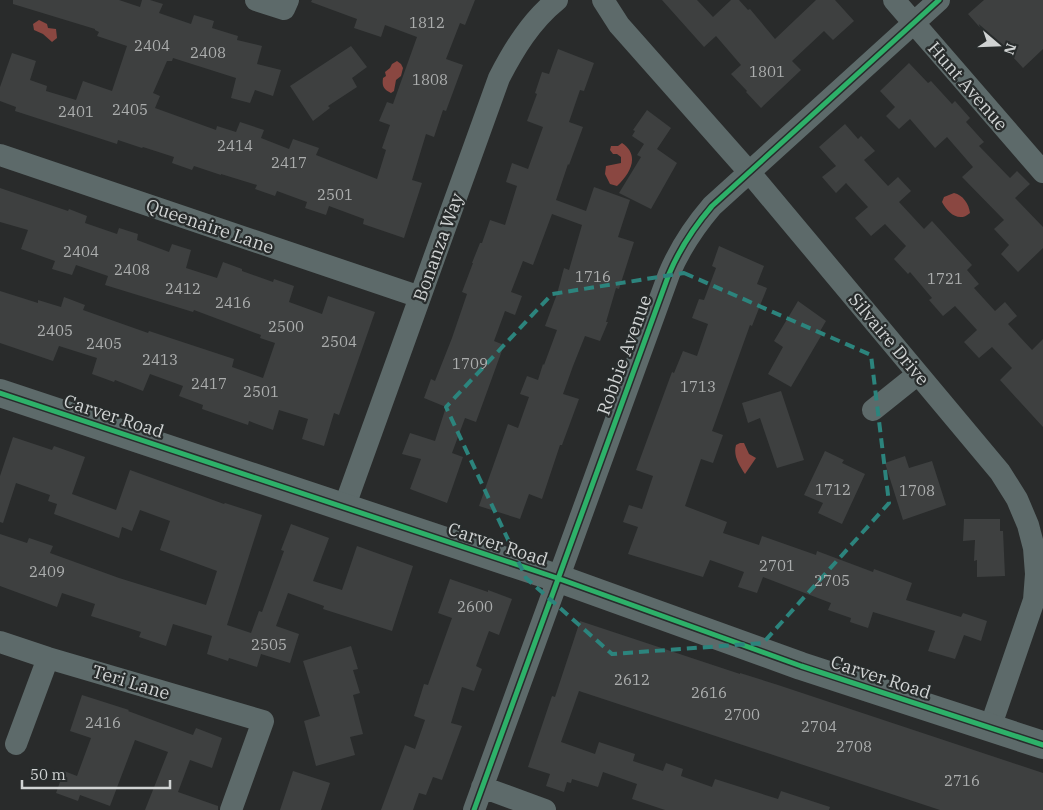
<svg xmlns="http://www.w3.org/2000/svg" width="1043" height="810" font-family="'IBM Plex Serif',serif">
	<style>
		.water { fill: #8a4741 }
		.building { fill: #3e4040 }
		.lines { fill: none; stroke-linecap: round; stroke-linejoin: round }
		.minor { stroke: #5d6a6a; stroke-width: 22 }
		.tertiary { stroke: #5d6a6a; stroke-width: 28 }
		.cycleway-casing { stroke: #282c2c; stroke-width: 8 }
		.cycleway { stroke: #2db169; stroke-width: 5 }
		.marked { fill: none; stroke: #2c847d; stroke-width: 4; stroke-dasharray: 10 6; stroke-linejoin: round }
		.labels { text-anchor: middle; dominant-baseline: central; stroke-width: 4.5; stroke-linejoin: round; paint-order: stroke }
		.number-label { font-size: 15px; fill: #acaeae }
		.street-label { font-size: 18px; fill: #d0d3d3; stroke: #282c2c }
	</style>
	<rect width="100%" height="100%" fill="#292b2b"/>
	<path class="water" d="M39 20 47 24 48 28 56 29 57 38 52 42 43 34 34 30 33 24Z
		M397 61 401 64 403 68 401 76 396 80 394 91 391 93C383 89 382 86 383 78L386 76 385 72 390 68 392 64Z
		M622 143C640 155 631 173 617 186L610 184 605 174 606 166 621 163V157L617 154H613L610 150 611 146H618Z
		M954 193C963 195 969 204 970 213 959 223 948 213 942 202L944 197Z
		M740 443H744L749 454 756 458 745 474C739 465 733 456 736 445Z"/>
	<path class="building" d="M13 0H119L140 7 142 0H150L163 4 159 13 191 24 194 15 214 21 212 28 238 36 237 40 262 46 257 64 281 70 273 96 255 90 250 103 231 98 236 78 173 58 172 61H167L153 93 160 96 155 108 216 130 217 126 236 132 240 122 264 130 261 138 289 149 293 139 319 148 316 155 377 179 386 150 382 148 390 125 379 121 387 102 393 104 417 37 385 25 381 37 354 28 357 19 311 2 312 0H475L465 25 460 23 446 59 463 65 446 111 443 110 434 137 426 134 412 180 422 183 404 238 363 224 364 219 329 206 326 215 305 208 307 202 277 191 275 196 255 189 257 185 221 174V175L194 166 192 170 172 163 174 157 143 147 142 148 118 140 117 144 15 111 16 107 0 101V87L12 53 36 61 30 80 47 86 46 91 76 100 83 81 112 91 127 46 97 36 99 32 95 30V29L13 4Z
		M662 0H697L713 17 731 0H739L748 10 750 9 775 39 816 0H835L854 21 833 40 824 31 792 61 801 70 761 108 746 92 747 91 731 74 741 65 716 36 704 47Z
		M984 0H1043V49L1023 68 1002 45 998 48 968 14Z
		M351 46 367 67 352 78 357 87 328 106 330 108 313 121 290 86Z
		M558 49 594 63 584 91 580 90 569 122 583 127 569 165 568 164 556 200 586 211 594 187 630 200 618 237 634 242 619 289 616 288 606 322H608L600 341 585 336 573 366 563 394 579 399 562 445H560L542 499 529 494 520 519 479 506 508 424 518 428 529 397 520 394 527 376 538 380 543 364 544 365 557 330 545 326 557 294 564 268 569 270 582 225 552 214 533 265 523 261 511 292 522 296 515 315 505 311 494 341 504 345 476 422 465 418 452 453 463 457 447 503 410 489 421 459 402 454 410 433 435 441 446 407 424 398 431 379 435 381 452 338 467 294 462 292 473 263H472L480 243H482L490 220 505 225 517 186 506 182 512 163 528 169 543 127 527 121 537 94 535 93 542 72 549 74Z
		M909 63 928 83 931 81 952 104 955 101 970 118 966 122 984 142 979 146 1010 178 1017 171 1030 184 1015 198 1043 227V248L1018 272 1001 254 1009 245 994 229 1004 220 962 177 973 167 947 137 935 148 910 119 899 129 886 116 895 107 880 91Z
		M647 110 671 128 657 149 677 163 651 209 619 193 641 157 637 155 644 144 632 136 635 131 633 130Z
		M845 124 858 139 861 136 875 151 864 160 888 186 898 177 911 191 899 202 924 229 932 221 972 265 967 270 979 284 974 288 995 311 1005 302 1017 316 1008 324 1032 350 1043 339V427L1000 380 1012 368 992 347 979 358 964 342 977 330 955 306 943 316 929 300 932 298 910 272 908 274 894 259 906 246 885 224 871 236 855 218 868 207 846 183 836 193 822 177 836 166 819 147Z
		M0 188 68 211 69 209 87 216 85 223 117 234 119 228 138 234 137 240 169 252 172 244 191 250 186 268 217 278 223 262 242 269V271L273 282 274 279 294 286 289 302 322 314 328 296 375 312 339 415 334 413 324 446 302 439 308 419 279 410 273 430 249 421 248 425 202 409 203 405 179 396 183 386 150 374 143 391 115 380 114 382 92 374 97 358 59 346 53 361 0 343V291L38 303V300L61 307 64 297 85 305 83 310 148 333 149 331 234 359 232 367 263 378 275 343 260 338 261 335 194 310 193 312 105 285 108 276 76 265 72 275 52 269 55 261 21 249 28 230 0 222Z
		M719 246 764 266 757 284 767 288 752 326 750 325 712 431 723 435 713 463 701 459 685 506 727 522 723 533 759 545 762 536 816 555 817 551 873 572 874 569 912 583 906 600 961 617 963 613 987 621 981 641 964 635 955 659 928 651 935 631 873 612 868 628 850 622 851 618 828 610 831 603 763 577 757 593 738 587 744 572 710 560 703 577 628 554 638 527 623 522 629 505 642 509 653 476 636 470 672 372 674 373 683 351 697 356 708 324 692 318 699 299 704 300 716 268 712 266Z
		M798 301 826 321 819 333 821 336 791 387 768 374 783 347 774 341Z
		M781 391 804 460 777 468 760 418 748 423 742 403Z
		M13 437 52 450 54 446 85 457 72 494 116 510 130 470 224 504 225 503 262 515 227 625 251 633 259 611 262 612 284 551 281 550 291 524 329 538 313 581 342 590 357 546 413 566 392 631 323 609 324 606 288 593 276 626 299 634 290 663 261 654 257 667 229 658 228 661 207 654 212 636 173 624 166 646 139 637 141 632 91 616 95 604 62 593 57 607 0 586V534L27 543 29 538 53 546 50 553 119 578 206 605 217 571 160 550 170 521 140 510 132 531 122 527 119 538 54 514 57 504 48 501 50 495 16 483 3 523 0 522V476Z
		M825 451 844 460 842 463 865 474 842 524 818 513 823 503 804 495Z
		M905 456 909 468 932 461 946 505 903 520 885 463Z
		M964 519H1000V531H1003L1005 576 977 577V560L974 561 975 540 963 541Z
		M450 579 488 592V590L512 599 499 635 489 631 476 666 482 669 474 691 462 687 451 723 462 726 442 780 433 777 426 795 419 793 413 810H381L405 745 415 749 425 720 414 716 424 684 428 685 452 618 438 613Z
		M580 621 740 674V673L778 685 1043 773V810H940L579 691 561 742 595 754 599 742 635 754 633 761 663 771 666 763 683 769 681 776 712 787 715 779 778 799 781 791 830 807 829 810H665L632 799 637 784 603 772 598 787 572 779 571 783 567 782 564 792 546 786 550 774 528 767 552 696 555 697Z
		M351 646 358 669 353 670 360 693 353 695 363 734 350 737 355 755 316 766 304 721 320 716 303 661Z
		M82 695 129 710 128 711 193 735 196 728 222 738 212 768 190 760 178 792 218 806V810H145L168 752 135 740 110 806 80 795 78 801 56 793 64 771 77 776 91 738 70 731Z
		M293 771 330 783 321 810H280Z"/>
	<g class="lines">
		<path class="minor" d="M256 0 284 9 288 0
			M603 0 619 25 750 173 1000 472 1017 499 1028 525 1034 548 1036 574 1034 600 990 728
			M894 0 1043 172
			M0 155 420 297
			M873 410 918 374
			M344 508 499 78C514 49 531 21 557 0
			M0 642 48 658 263 721 231 810
			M16 744 48 658
			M482 787 545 810
			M474 810 669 274C680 248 694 227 712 206L939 0"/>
		<path class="tertiary" d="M0 393 557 578 801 666 1043 745"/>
		<g class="cycleway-casing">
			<path id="cycleway" d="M0 393 557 578 801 666 1043 745
				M474 810 669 274C680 248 694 227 712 206L939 0"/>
		</g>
		<use href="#cycleway" class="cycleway"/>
	</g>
	<path class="marked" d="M684 273 871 355 889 503 763 643 612 654 526 578 446 407 552 294Z"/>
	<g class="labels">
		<g class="number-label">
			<text x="427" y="22">1812</text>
			<text x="152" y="45">2404</text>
			<text x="208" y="52">2408</text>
			<text x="767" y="71">1801</text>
			<text x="430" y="79">1808</text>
			<text x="130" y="109">2405</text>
			<text x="76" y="111">2401</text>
			<text x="235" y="145">2414</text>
			<text x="289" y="162">2417</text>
			<text x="335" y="194">2501</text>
			<text x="81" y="251">2404</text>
			<text x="132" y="269">2408</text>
			<text x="593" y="276">1716</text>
			<text x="945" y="278">1721</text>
			<text x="183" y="288">2412</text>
			<text x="233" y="302">2416</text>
			<text x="286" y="326">2500</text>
			<text x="55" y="330">2405</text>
			<text x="339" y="341">2504</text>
			<text x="104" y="343">2405</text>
			<text x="160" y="359">2413</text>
			<text x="470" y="363">1709</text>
			<text x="209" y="383">2417</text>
			<text x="698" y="386">1713</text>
			<text x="261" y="391">2501</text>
			<text x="833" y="489">1712</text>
			<text x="917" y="490">1708</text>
			<text x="777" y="565">2701</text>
			<text x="47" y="571">2409</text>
			<text x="832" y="580">2705</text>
			<text x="475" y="606">2600</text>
			<text x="269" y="644">2505</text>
			<text x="632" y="679">2612</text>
			<text x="709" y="692">2616</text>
			<text x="742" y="714">2700</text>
			<text x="103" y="722">2416</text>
			<text x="819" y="726">2704</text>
			<text x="854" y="746">2708</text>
			<text x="962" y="780">2716</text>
		</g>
		<g class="street-label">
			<text transform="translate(968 86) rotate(49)">Hunt Avenue</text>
			<text transform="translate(210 226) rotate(19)">Queenaire Lane</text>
			<text transform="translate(438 247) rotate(-70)">Bonanza Way</text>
			<text transform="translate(889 339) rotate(50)">Silvaire Drive</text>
			<text transform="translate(624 355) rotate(-70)">Robbie Avenue</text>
			<text transform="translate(114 416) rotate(18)">Carver Road</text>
			<text transform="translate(498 544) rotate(18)">Carver Road</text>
			<text transform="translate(881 677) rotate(18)">Carver Road</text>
			<text transform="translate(131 682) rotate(17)">Teri Lane</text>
		</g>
	</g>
	<g transform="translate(998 45) rotate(109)" stroke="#282c2c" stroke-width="4" paint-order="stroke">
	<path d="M0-4L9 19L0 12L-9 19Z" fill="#d0d3d3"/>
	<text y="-8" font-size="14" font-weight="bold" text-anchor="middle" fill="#d0d3d3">N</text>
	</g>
	<path d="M22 780v8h148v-8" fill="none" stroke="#d0d3d3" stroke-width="2.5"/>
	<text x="30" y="780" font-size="15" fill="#d0d3d3" stroke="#282c2c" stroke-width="4" paint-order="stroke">50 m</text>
</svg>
